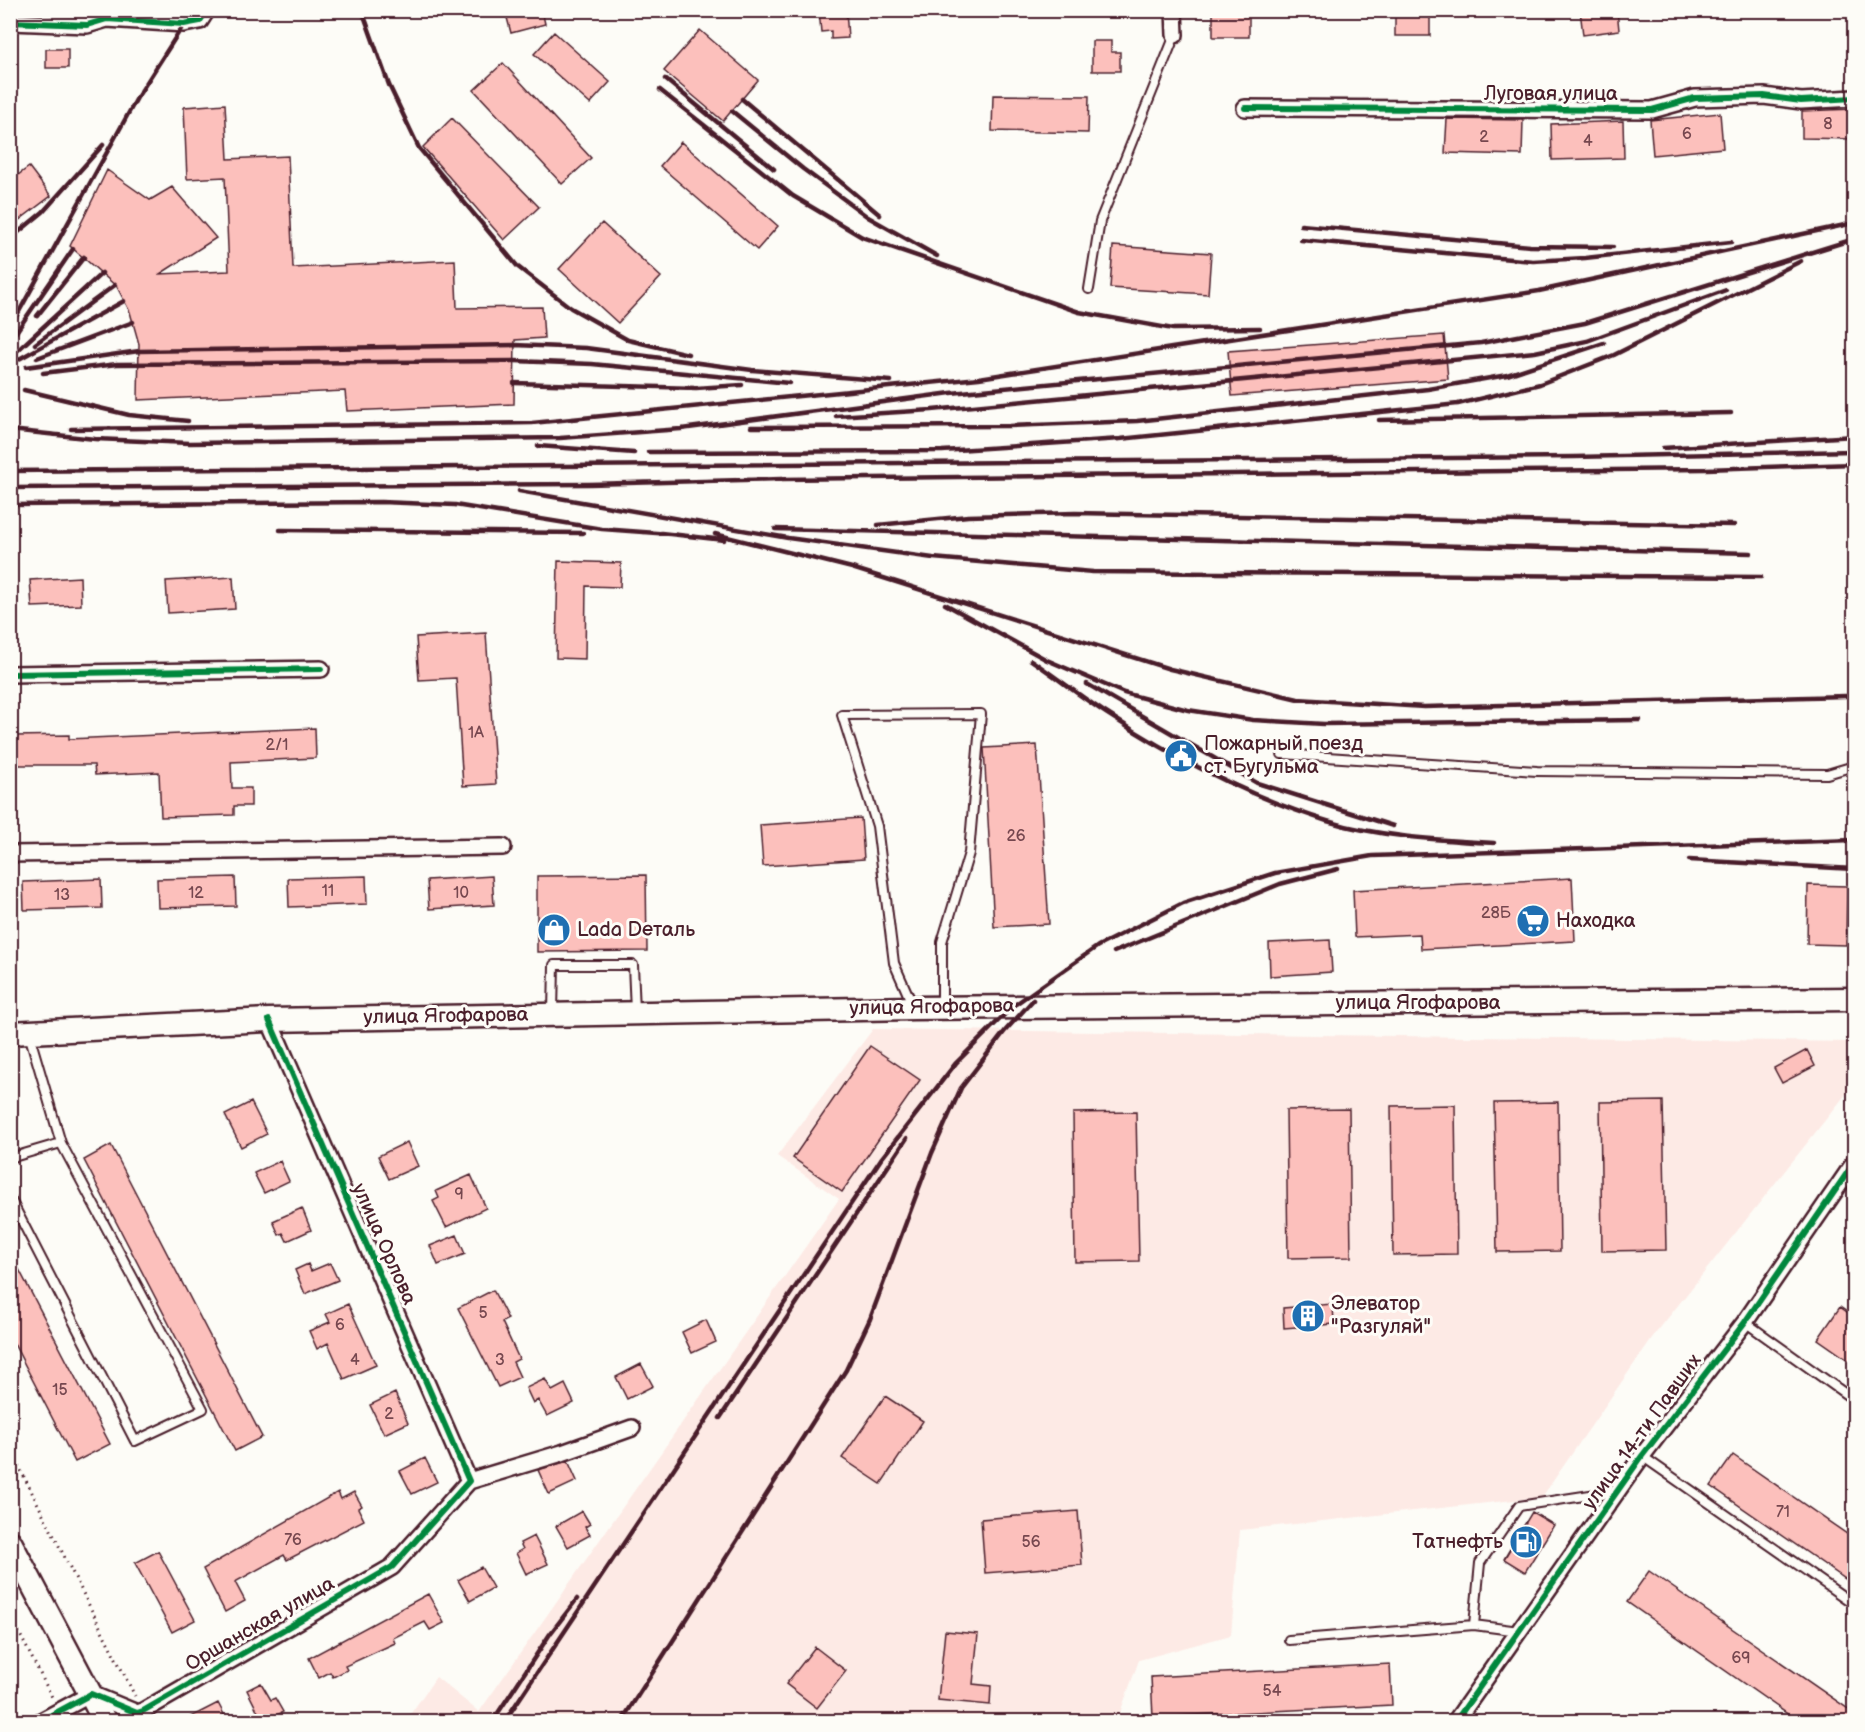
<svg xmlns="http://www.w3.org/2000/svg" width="1865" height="1732" font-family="'Balsamiq Sans',sans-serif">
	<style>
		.built { fill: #fdeae5 }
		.building { fill: #fcc0bc; stroke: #4a1f2b; stroke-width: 1.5 }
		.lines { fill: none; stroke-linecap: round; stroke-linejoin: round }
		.lane-casing { stroke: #4a1f2b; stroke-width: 12 }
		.street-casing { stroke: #4a1f2b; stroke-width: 20 }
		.primary-casing { stroke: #4a1f2b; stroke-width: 27 }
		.path { stroke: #4a1f2b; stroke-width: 3; stroke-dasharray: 1.5 4.5; stroke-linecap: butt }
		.lane { stroke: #fdfcf7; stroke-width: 8 }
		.street { stroke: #fdfcf7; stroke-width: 15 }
		.primary { stroke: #fdfcf7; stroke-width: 22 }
		.rail { stroke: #4a1f2b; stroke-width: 4.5 }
		.cycleway-casing { stroke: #fdfcf7; stroke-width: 10 }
		.cycleway { stroke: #00873e; stroke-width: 6 }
		.labels { text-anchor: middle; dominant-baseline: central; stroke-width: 6; stroke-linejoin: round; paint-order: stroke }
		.number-label { font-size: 16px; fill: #76474f }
		.street-label { font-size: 20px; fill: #4a1f2b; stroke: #fdfcf7 }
		.poi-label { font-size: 20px; fill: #4a1f2b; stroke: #fdfcf7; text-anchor: start }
	</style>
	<rect width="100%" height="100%" fill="#fdfcf7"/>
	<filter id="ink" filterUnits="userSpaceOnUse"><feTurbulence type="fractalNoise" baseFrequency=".0167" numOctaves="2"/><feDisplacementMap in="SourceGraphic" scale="12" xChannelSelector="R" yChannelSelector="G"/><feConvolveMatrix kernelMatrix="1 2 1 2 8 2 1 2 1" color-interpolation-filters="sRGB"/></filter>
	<g filter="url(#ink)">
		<path class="built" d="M873 1029 1854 1042V1084L1652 1338 1542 1497 1240 1530 1231 1635 1139 1660 1117 1721 405 1722 436 1677 479 1712 839 1199 777 1156Z"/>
		<path class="building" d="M505 10H542L545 24 511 33Z
			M819 10H846L848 38 831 39V31L821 32Z
			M1213 10H1249V37H1213Z
			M1395 10H1430V36H1395Z
			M1580 10H1617L1619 30 1583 35Z
			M700 30 758 80 723 121 664 71Z
			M554 32 610 82 590 104 534 54Z
			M1092 41H1111V52H1120V71H1092Z
			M46 49H68V68H46Z
			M503 63 591 158 562 184 474 90Z
			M993 95 1089 96 1088 133 992 131Z
			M225 104 228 159 288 156 293 268 455 260 457 308 542 307 544 338 515 340 514 404 347 411 345 391 138 400 139 344 130 312 117 287 70 246 107 170 150 200 172 187 216 238 160 274 229 271 225 177 187 179 184 107Z
			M1854 109V139L1802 138V111Z
			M1720 113 1723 148 1653 155 1650 120Z
			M452 118 539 207 504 240 423 147Z
			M1447 119 1523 120 1522 155 1445 153Z
			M1623 121 1624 158 1552 160 1551 124Z
			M681 142 778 226 757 250 660 166Z
			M29 167 51 196 10 227V181Z
			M602 223 661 277 618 323 559 269Z
			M1113 246 1211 253 1208 294 1110 288Z
			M1444 335 1448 379 1232 396 1228 351Z
			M558 561 621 563 620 587 586 586 585 659 556 658Z
			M80 577 81 605 32 607 30 580Z
			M233 577 235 609 168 613 166 581Z
			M486 633 496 784 463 786 456 678 419 680 416 637Z
			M315 728 316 758 231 762 232 788H251V806H234V815L161 817 159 772 95 775 94 765H15V736L69 735V739Z
			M1037 745 1049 924 994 927 984 748Z
			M861 818 864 859 763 866 760 825Z
			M646 875 647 951 537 952V876Z
			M366 876 367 904 289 907 288 878Z
			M492 876 494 905 429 909 427 880Z
			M235 877 236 906 158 908 157 879Z
			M1572 878 1575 941 1421 949 1420 934 1355 937 1353 890Z
			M101 879 102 908 24 910 23 882Z
			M1808 885 1847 886 1846 945 1807 944Z
			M1330 940 1332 972 1270 976 1269 943Z
			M870 1046 920 1080 842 1192 793 1158Z
			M1807 1050 1815 1066 1782 1083 1774 1068Z
			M1663 1101 1666 1250 1602 1251 1600 1102Z
			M251 1102 267 1134 241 1147 225 1115Z
			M1558 1102 1560 1251 1497 1252 1494 1103Z
			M1455 1105 1457 1254 1393 1255 1391 1106Z
			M1349 1109 1351 1257 1288 1258 1286 1110Z
			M1136 1112 1139 1261 1075 1262 1073 1113Z
			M407 1142 418 1166 389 1179 378 1156Z
			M111 1145 262 1437 235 1451 84 1160Z
			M280 1161 289 1181 264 1193 254 1173Z
			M471 1175 486 1208 446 1227 433 1201 439 1198 436 1191Z
			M302 1208 311 1230 287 1241 283 1233 279 1235 273 1221Z
			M457 1235 465 1254 438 1265 430 1246Z
			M10 1252 110 1444 75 1462 10 1336Z
			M330 1263 338 1280 305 1294 295 1270 308 1264 311 1271Z
			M493 1290 508 1319 502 1322 519 1359 513 1362 520 1377 498 1387 458 1308Z
			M348 1304 376 1365 344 1379 328 1343 317 1349 309 1331 330 1322 326 1314Z
			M1333 1304 1334 1324 1284 1328 1283 1308Z
			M1840 1307 1854 1317V1364L1818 1339Z
			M706 1320 716 1342 692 1353 682 1332Z
			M641 1364 653 1386 627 1399 616 1377Z
			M545 1379 552 1391 565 1384 574 1403 547 1416 538 1400 533 1403 526 1388Z
			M395 1393 408 1423 384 1434 370 1405Z
			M885 1396 923 1421 881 1484 842 1458Z
			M1733 1455 1854 1539V1585L1711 1486Z
			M425 1458 437 1482 412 1494 400 1471Z
			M568 1461 577 1481 549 1494 538 1470Z
			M338 1492 341 1499 354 1492 362 1506 358 1508 364 1520 287 1560 284 1555 235 1582 245 1601 225 1612 203 1569Z
			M582 1511 590 1524 585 1527 590 1535 568 1547 556 1526Z
			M1078 1511 1082 1565 985 1573 981 1519Z
			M1532 1512 1554 1525 1525 1572 1504 1559Z
			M534 1536 548 1564 526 1574 516 1553 523 1549 520 1543Z
			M158 1551 195 1620 172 1632 135 1563Z
			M481 1567 493 1588 470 1601 458 1580Z
			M1649 1571 1854 1713V1722H1799L1627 1602Z
			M428 1594 444 1623 430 1630 425 1622 393 1638 395 1643 345 1666 347 1670 333 1677 330 1672 319 1678 309 1658Z
			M945 1631 978 1634 973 1684 991 1686 990 1705 938 1700Z
			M815 1647 846 1671 817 1708 786 1684Z
			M1390 1664 1392 1705 1153 1717 1151 1677Z
			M261 1683 271 1700 275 1698 283 1712 263 1722 247 1690Z
			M218 1703 228 1722H181Z"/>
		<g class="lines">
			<g class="lane-casing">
				<path id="lane" d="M1089 289 1100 221 1175 35
					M1282 754 1537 771 1827 774 1854 766
					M913 1006 894 963 877 826 842 715 981 714 969 853 942 942V1006
					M553 1012 554 965H633L635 1011
					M10 1158 61 1143 29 1034
					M10 1198 135 1441 203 1409 61 1143
					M1745 1322 1854 1400
					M1642 1456 1854 1604
					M1474 1625 1480 1563 1519 1506 1616 1491
					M1289 1640 1474 1625 1519 1631"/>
			</g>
			<g class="street-casing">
				<path id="street" d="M1174 10 1175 35
					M10 22 87 25 107 19 184 24 200 21 207 10
					M1245 108 1652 110 1695 98 1764 96 1801 101 1854 98
					M10 674 321 669
					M10 854 503 847
					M269 1020 469 1481
					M469 1481 562 1453 632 1428
					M39 1722 91 1694 137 1713 143 1711 392 1567 469 1481
					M1455 1722 1642 1456 1745 1322 1854 1163"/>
			</g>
			<g class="primary-casing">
				<path id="primary" d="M10 1033 269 1020 914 1008 1854 999
					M10 1542 105 1722"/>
			</g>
			<path class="path" d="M10 1449 135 1696
				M10 1615 53 1699"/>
			<use href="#lane" class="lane"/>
			<use href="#street" class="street"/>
			<use href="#primary" class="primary"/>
			<path class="rail" d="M362 10 389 85 419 148 518 267 571 308 628 340 688 354
				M665 79 774 169
				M660 90 793 196 862 237 1079 312 1173 329 1260 328
				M742 99 880 215
				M732 111 803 169 868 217 937 256
				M1301 225 1530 246 1613 247
				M10 239 43 212 103 145
				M1301 240 1533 261 1585 258 1731 242
				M37 316 84 257
				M10 328 138 96 193 10
				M10 341 73 249
				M35 344 115 285
				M18 350 102 273
				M37 358 133 322
				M10 364 124 301
				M26 367 139 351 515 345 586 348 752 370 891 381
				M43 373 117 364 515 361 592 364 789 383
				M514 383 696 388 742 385
				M24 390 129 415 188 421
				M836 416 932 410 1535 352 1587 341 1726 290
				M1379 420 1731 413
				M751 427 1009 426 1137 421 1428 389 1507 375 1604 343
				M71 429 532 423 979 378 1539 291 1854 223
				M10 430 95 439 190 443 560 438 681 429 951 393 1481 343 1585 323 1854 239
				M538 446 634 453
				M1663 448 1854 436
				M648 452 942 451 1120 439 1458 404 1540 384 1614 355 1801 261
				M10 471 1574 457 1854 451
				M10 488 589 484 782 479 1706 469 1854 464
				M519 491 788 538 933 558 1093 572 1761 577
				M10 505 381 502 455 505 602 529 670 534
				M878 525 968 516 1075 513 1734 525
				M775 529 1751 553
				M280 530 583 533
				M661 533 724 540
				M715 534 852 568 1170 669 1298 699 1424 707 1846 696
				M945 604 1047 660 1124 693 1188 710 1253 720 1324 724 1640 720
				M1031 660C1056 677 1080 696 1106 713 1173 757 1250 797 1327 821 1379 837 1439 840 1494 843
				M1087 684 1257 783 1393 826
				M1853 852H1854
				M1689 860 1854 869
				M1114 952 1280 884 1338 869
				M720 1418 907 1138
				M492 1722 550 1634 577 1599
				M504 1722 881 1159 956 1063 1013 1006 1098 946 1183 903 1275 873 1372 856 1854 840
				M621 1722 846 1370 870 1319 932 1153 961 1088 1005 1031 1033 1000"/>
			<g class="cycleway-casing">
				<path id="cycleway" d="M10 22 87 25 107 19 184 24 200 21 207 10
					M1245 108 1652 110 1695 98 1764 96 1801 101 1854 98
					M10 674 321 669
					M39 1722 91 1694 137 1713 143 1711 392 1567 469 1481 269 1020
					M1455 1722 1642 1456 1745 1322 1854 1163"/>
			</g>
			<use href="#cycleway" class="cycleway"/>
		</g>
	</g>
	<defs>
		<g id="civic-disc" transform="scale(1.725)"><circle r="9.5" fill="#1f6fb2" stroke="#fdfcf7"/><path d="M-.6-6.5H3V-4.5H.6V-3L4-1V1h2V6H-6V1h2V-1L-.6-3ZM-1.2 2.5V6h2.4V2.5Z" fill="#fff"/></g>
		<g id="supermarket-disc" transform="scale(1.725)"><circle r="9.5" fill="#1f6fb2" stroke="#fdfcf7"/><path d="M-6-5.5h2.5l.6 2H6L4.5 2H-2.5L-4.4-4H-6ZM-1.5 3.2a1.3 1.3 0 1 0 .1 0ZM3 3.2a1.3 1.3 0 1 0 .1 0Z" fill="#fff"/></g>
		<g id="shop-disc" transform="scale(1.725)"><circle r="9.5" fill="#1f6fb2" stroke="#fdfcf7"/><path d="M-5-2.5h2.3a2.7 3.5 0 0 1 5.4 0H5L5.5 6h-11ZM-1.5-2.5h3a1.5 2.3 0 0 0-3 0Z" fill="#fff"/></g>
		<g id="building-disc" transform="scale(1.725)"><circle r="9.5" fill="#1f6fb2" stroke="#fdfcf7"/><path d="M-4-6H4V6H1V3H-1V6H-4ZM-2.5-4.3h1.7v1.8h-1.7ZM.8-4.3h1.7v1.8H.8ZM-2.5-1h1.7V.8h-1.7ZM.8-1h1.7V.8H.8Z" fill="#fff"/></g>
		<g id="fuel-disc" transform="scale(1.725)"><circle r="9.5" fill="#1f6fb2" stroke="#fdfcf7"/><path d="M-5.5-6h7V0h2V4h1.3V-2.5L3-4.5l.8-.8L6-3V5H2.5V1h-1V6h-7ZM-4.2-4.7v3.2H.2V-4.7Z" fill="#fff"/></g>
	</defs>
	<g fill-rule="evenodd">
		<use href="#civic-disc" x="1181" y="756"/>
		<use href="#supermarket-disc" x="1533" y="921"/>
		<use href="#shop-disc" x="554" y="930"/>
		<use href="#building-disc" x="1308" y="1316"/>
		<use href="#fuel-disc" x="1526" y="1542"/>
	</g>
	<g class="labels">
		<g class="number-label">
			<text x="1828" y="124">8</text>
			<text x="1687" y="134">6</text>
			<text x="1484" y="137">2</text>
			<text x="1588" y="141">4</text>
			<text x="476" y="733">1А</text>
			<text x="277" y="745">2/1</text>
			<text x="1016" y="836">26</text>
			<text x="328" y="891">11</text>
			<text x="196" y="893">12</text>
			<text x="461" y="893">10</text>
			<text x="62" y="895">13</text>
			<text x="1496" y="913">28Б</text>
			<text x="459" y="1194">9</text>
			<text x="483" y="1313">5</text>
			<text x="340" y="1325">6</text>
			<text x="355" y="1360">4</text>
			<text x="500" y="1360">3</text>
			<text x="60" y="1390">15</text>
			<text x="389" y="1414">2</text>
			<text x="1783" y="1512">71</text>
			<text x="293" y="1540">76</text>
			<text x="1031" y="1542">56</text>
			<text x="1741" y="1658">69</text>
			<text x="1272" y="1691">54</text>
		</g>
		<g class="street-label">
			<text x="1551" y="94">Луговая улица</text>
			<text x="1418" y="1003">улица Ягофарова</text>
			<text transform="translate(932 1007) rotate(-1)">улица Ягофарова</text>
			<text transform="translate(446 1016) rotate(-1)">улица Ягофарова</text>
			<text transform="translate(384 1244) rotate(66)">улица Орлова</text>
			<text transform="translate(1642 1432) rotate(-54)">улица 14-ти Павших</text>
			<text transform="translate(260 1624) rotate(-30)">Оршанская улица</text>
		</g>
		<g class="poi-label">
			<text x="1204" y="744">Пожарный поезд<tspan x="1204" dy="23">ст. Бугульма</tspan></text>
			<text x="1556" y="921">Находка</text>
			<text x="577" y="930">Lada Dеталь</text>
			<text x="1331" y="1304">Элеватор<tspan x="1331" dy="23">"Разгуляй"</tspan></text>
			<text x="1503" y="1542" text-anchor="end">Татнефть</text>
		</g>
	</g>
	<rect width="1865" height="1732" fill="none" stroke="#fdfcf7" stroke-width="36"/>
	<rect x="18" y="18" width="1829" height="1696" fill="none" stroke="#4a1f2b" stroke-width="2" filter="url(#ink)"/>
</svg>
